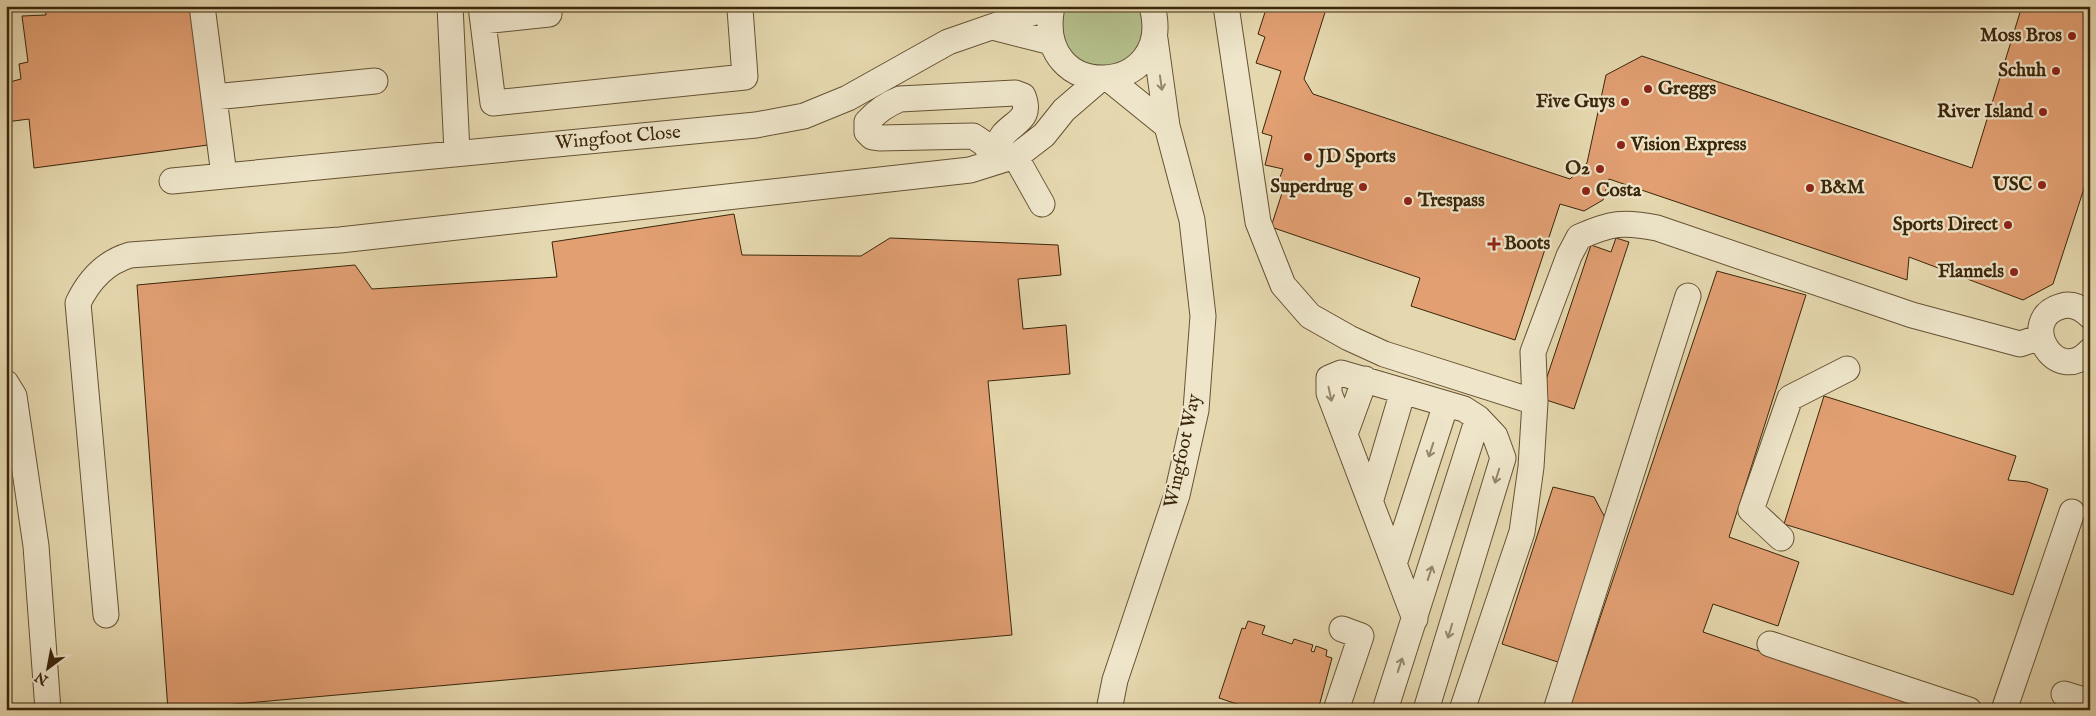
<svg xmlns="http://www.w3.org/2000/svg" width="2096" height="716" font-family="'IM FELL English',serif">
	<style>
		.green { fill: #b4be8b; stroke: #78724a }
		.building { fill: #e19f72; stroke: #3b260a }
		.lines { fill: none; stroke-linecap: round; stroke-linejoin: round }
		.minor-casing { stroke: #665233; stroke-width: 27 }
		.minor { stroke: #eee5ca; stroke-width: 25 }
		.oneway { stroke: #94866a }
		.poi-dot { fill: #8f2418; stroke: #eee5ca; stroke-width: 2 }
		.labels { text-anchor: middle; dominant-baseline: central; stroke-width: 4.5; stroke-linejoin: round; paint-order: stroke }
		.poi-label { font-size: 19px; font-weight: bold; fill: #3b260a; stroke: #eee5ca; text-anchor: end }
		.street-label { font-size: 19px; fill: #3b260a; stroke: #eee5ca }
	</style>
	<rect width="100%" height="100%" fill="#e5d7ae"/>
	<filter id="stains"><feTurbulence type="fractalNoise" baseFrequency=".004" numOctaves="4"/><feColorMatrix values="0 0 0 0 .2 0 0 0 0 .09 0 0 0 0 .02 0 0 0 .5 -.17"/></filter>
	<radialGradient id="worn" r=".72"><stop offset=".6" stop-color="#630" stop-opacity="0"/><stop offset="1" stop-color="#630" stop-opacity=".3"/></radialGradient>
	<path class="green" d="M1060 6H1144L1147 14 1137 55 1099 72 1062 49Z"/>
	<path class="building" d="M45 6H200L208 145 34 168 29 119 6 122V83L21 79 19 64 28 62 22 16 46 15Z
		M1267 6H1327L1304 79 1313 94 1570 179 1587 163 1606 75 1642 56 1972 168 2022 6H2090V170L2053 284 2023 300 1909 257 1907 280 1609 179 1603 200 1584 211 1560 204 1515 340 1411 306 1420 278 1271 227 1283 190 1276 188 1283 169 1265 165 1272 136 1262 133 1281 71 1256 63 1265 37 1258 34Z
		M734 214 742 255 861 256 890 238 1058 245 1061 275 1018 279 1023 329 1066 325 1070 374 988 381 1012 635 168 710 137 285 355 265 372 289 557 277 552 242Z
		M1616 238 1629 242 1574 409 1540 398 1591 245 1611 252Z
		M1717 271 1806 295 1729 537 1799 562 1778 626 1713 604 1703 632 1932 710H1569Z
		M1824 396 2016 456 2008 480 2028 482 2048 489 2013 595 1784 524Z
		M1553 487 1594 497 1610 527 1564 664 1502 644Z
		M1248 621 1265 626 1262 634 1292 644 1294 639 1313 645 1311 651 1314 652 1316 646 1327 650 1326 656 1332 658 1318 710H1255L1219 698 1242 628 1245 629Z"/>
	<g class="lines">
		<g class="minor-casing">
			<path id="minor" d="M202 6 224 175
				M450 6 457 152
				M481 6 493 103 745 77 740 9
				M1052 6C1032 106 1177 98 1152 6
				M1226 6 1258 222 1283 285 1310 316 1349 338 1384 354 1535 402
				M483 21 549 14
				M992 27 1051 42
				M1109 79 1167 126
				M1015 93 1023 96C1032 119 1015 121 1003 135 997 143 996 153 995 162L985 144 973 136 879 138 872 137 867 132V122C877 111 887 104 900 99Z
				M214 97 375 81
				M1015 156 1042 204
				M172 181 756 125 804 116 848 98 948 42 1052 6
				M2090 316C2082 308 2073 303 2062 306 2015 319 2056 388 2090 351
				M6 383 14 396 36 546 48 710
				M1345 434 1365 379
				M1371 499 1403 391
				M1781 538 1751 510 1790 398 1847 369
				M1394 564 1446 404
				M106 615 78 303C89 280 106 262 130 255L340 240 970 170 1018 155 1044 135 1064 110 1100 79
				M1770 644 1969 710
				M2064 694 2090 702
				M1109 710 1115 680 1177 495 1196 410 1203 316 1192 220 1167 126 1155 39
				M1336 710 1361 636 1342 629
				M1385 710 1478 418 1464 409 1341 373 1329 378V393L1415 619
				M1426 710 1503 458 1495 436 1478 418
				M1462 710 1522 532 1531 467 1535 402 1533 352 1569 256 1579 237C1611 223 1623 221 1657 228L1912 315 2020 344 2041 337
				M1556 710 1688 296
				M2004 710 2072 512"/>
		</g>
		<use href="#minor" class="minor"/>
	</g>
	<defs><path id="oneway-shaft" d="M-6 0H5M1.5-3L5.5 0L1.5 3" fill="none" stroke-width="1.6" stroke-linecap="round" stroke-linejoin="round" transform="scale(1.25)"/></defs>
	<g class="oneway">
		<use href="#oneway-shaft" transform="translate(1161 83) rotate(82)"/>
		<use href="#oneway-shaft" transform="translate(1330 394) rotate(78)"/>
		<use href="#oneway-shaft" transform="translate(1431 450) rotate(108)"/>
		<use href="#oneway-shaft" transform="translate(1497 476) rotate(107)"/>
		<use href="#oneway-shaft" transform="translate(1430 573) rotate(-72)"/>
		<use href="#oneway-shaft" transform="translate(1450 631) rotate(107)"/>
		<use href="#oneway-shaft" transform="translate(1400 665) rotate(-72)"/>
	</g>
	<g class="poi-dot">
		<circle cx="2072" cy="36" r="5"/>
		<circle cx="2056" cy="71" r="5"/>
		<circle cx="1648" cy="89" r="5"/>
		<circle cx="1625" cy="102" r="5"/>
		<circle cx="2043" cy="112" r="5"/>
		<circle cx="1621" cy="145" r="5"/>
		<circle cx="1308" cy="157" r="5"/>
		<circle cx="1600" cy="169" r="5"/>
		<circle cx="2042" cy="185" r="5"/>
		<circle cx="1363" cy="187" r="5"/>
		<circle cx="1810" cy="188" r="5"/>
		<circle cx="1586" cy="191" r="5"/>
		<circle cx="1408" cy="201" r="5"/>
		<circle cx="2008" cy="225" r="5"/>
		<path d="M1491.5 236.5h5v5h5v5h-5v5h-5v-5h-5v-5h5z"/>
		<circle cx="2014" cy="272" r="5"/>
	</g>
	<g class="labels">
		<g class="poi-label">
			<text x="2062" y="36">Moss Bros</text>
			<text x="2046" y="71">Schuh</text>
			<text x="1658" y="89" text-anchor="start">Greggs</text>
			<text x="1615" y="102">Five Guys</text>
			<text x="2033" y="112">River Island</text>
			<text x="1631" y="145" text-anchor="start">Vision Express</text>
			<text x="1318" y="157" text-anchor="start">JD Sports</text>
			<text x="1590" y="169">O2</text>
			<text x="2032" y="185">USC</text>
			<text x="1353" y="187">Superdrug</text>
			<text x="1820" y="188" text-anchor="start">B&amp;M</text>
			<text x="1596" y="191" text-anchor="start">Costa</text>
			<text x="1418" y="201" text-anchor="start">Trespass</text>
			<text x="1998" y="225">Sports Direct</text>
			<text x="1504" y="244" text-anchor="start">Boots</text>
			<text x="2004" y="272">Flannels</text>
		</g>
		<g class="street-label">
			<text transform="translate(618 138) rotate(-5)">Wingfoot Close</text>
			<text transform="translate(1183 451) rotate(-78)">Wingfoot Way</text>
		</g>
	</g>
	<rect width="2096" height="716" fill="none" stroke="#e5d7ae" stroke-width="25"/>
	<rect x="8" y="8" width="2081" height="701" fill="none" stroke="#3b260a" stroke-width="2.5"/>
	<rect x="12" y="12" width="2071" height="691" fill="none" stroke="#3b260a"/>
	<g transform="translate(48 668) rotate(212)" stroke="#eee5ca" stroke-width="4" paint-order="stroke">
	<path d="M0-4L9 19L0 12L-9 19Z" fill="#3b260a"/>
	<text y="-8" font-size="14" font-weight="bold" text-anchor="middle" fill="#3b260a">N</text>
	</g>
	<rect width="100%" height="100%" filter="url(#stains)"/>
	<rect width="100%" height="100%" fill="url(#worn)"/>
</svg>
